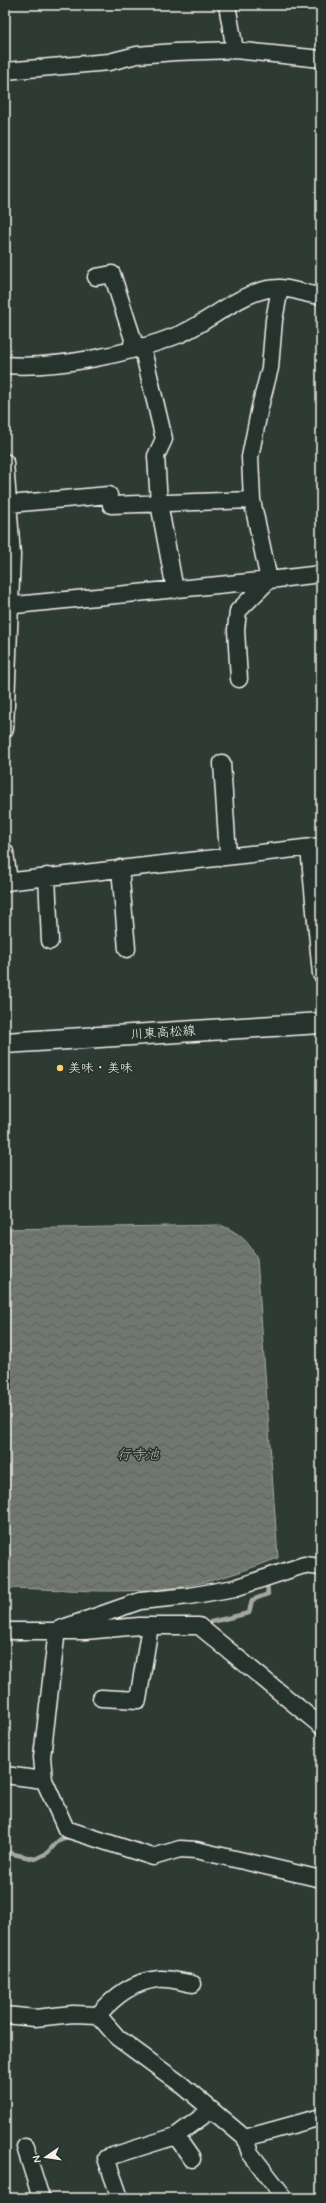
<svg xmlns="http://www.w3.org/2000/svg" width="326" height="2203" font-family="Mynerve,'Klee One',sans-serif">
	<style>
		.water { fill: url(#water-waves); stroke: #a4a8a0 }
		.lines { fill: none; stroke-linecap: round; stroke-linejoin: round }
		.stream { stroke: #a4a8a0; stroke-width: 4.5 }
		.minor-casing { stroke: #f4f1e8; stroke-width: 19 }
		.major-casing { stroke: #f4f1e8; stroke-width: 23 }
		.minor { stroke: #26332d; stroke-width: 16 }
		.major { stroke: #26332d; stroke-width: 20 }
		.poi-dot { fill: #ffd166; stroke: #26332d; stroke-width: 1.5 }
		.labels { text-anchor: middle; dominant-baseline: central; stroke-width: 3; stroke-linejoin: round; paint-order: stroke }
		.street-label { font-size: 13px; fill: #f4f1e8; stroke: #26332d }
		.poi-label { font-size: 13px; fill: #f4f1e8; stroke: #26332d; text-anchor: start }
		.water-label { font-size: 14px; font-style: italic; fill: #b8bab2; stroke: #26332d }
	</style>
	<defs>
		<pattern id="water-waves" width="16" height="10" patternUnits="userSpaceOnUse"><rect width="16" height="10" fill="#6f7770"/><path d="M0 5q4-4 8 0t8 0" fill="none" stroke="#5c605b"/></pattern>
	</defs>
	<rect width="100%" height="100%" fill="#2e3b34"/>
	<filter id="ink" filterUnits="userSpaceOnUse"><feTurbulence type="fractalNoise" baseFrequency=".025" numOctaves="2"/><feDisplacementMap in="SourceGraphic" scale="8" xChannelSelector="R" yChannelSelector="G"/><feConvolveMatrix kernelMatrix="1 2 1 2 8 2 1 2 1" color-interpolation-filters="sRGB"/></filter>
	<g filter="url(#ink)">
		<path class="water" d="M220 1225C239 1232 248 1241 257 1258L278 1558C254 1567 230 1576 205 1582 141 1597 71 1589 5 1588V1229Z"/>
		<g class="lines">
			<path class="stream" d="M211 1622 249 1613 252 1600 268 1594 267 1583
				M5 1852 35 1859C39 1857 44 1855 47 1853 55 1846 59 1835 71 1838"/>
			<g class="minor-casing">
				<path id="minor" d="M227 5 235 50
					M5 71 109 62 137 55 175 52 235 50 321 59
					M96 277 112 274 133 339 131 349
					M142 346 164 439 156 456 159 503 175 590
					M5 365C56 369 130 354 178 335 210 322 244 288 279 288 291 288 308 295 321 296
					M5 462 12 555 5 729
					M252 500 250 457 260 407 270 368 274 320 280 288
					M9 504 109 495 111 505 252 500 269 580 321 574
					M5 606 269 580
					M239 679 236 630 238 611 269 580
					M222 763 228 855
					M309 848 321 974
					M5 852 9 882
					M120 868 127 949
					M47 876 50 941
					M5 882 321 846
					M321 1567 304 1565 235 1588 189 1596 140 1601 57 1630 42 1757 44 1780 66 1829 153 1857 180 1849 196 1850 321 1879
					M5 1631H85L139 1626H199L321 1726
					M101 1698 138 1700 150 1626
					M5 1775 44 1780
					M5 2015 35 2018 73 2014 98 2015 118 2038 182 2085 245 2138 250 2153 285 2198
					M98 2015C114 1997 133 1981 159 1979 169 1978 182 1982 193 1984
					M176 2136 192 2159
					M245 2138 321 2117
					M25 2147 41 2198
					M120 2198 106 2158 176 2136 211 2110"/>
			</g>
			<g class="major-casing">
				<path id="major" d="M5 1043 321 1023"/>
			</g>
			<use href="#minor" class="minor"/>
			<use href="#major" class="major"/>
		</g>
	</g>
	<circle class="poi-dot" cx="60" cy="1068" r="4"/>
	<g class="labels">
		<g class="street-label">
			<text transform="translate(163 1033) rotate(-4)">川東高松線</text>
		</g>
		<g class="poi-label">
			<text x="68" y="1068">美味・美味</text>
		</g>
		<g class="water-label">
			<text x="138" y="1455">行寺池</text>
		</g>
	</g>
	<rect width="326" height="2203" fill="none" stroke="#26332d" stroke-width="20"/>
	<rect x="10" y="10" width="306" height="2183" fill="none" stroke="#f4f1e8" stroke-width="1.5" filter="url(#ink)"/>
	<g transform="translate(46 2157) rotate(257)" stroke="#26332d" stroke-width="3" paint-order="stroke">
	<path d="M0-3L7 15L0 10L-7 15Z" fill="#f4f1e8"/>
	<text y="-6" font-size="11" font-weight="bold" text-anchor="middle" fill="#f4f1e8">N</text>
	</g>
</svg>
